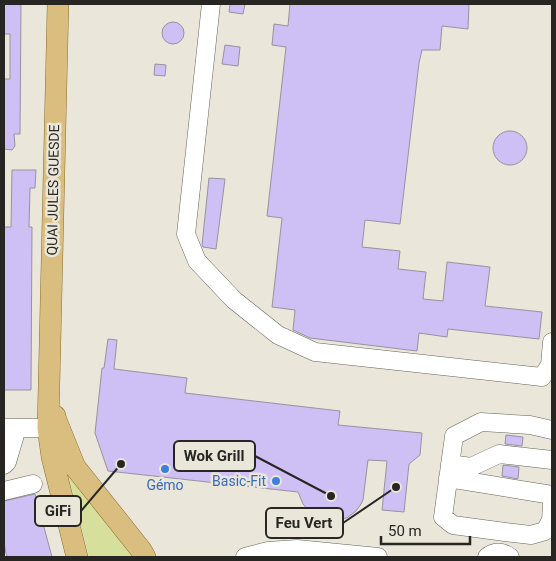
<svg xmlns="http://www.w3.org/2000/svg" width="556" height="561" font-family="Roboto,sans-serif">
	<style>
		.green { fill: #d6df9c }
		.building { fill: #cebff5; stroke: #96939e }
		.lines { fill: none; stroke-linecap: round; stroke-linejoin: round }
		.minor-casing { stroke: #666359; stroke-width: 19 }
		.major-casing { stroke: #8b6d28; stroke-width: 22 }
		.minor { stroke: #fff; stroke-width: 18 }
		.major { stroke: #dabe80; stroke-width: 21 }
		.shop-dot { fill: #3f7fe0; stroke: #eae6da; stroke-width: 2 }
		.labels { text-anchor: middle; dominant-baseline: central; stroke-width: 5; stroke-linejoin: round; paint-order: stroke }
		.street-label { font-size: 14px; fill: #272622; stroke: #eae6da }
		.shop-label { font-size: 14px; fill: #366cbe; stroke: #eae6da; text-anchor: end }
		.leader { fill: none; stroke: #272622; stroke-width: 2 }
		.callout-dot { fill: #272622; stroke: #eae6da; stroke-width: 2 }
		.callout { fill: #eae6da; stroke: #272622; stroke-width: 2 }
		.callout-label { font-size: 15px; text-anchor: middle; font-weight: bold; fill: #272622 }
	</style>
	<rect width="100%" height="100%" fill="#eae6da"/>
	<path class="green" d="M67 470 135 557H89Z"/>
	<path class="building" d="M4 4H21L20 134H14L15 146 12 150 4 149V79H10V34H4Z
		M230 4H245L243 14 229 12Z
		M290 4H469L468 29 442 26 440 50H422L419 63 400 224 365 220 362 247 400 251 398 269 426 272 423 299 443 301 447 262 490 267 485 306 542 312 539 339 448 329 447 337 419 333 417 351 310 338 293 330 295 310 272 307 282 218 267 216 286 47 272 45 274 24 288 26Z
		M162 33a11 11 0 1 1 22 0a11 11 0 1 1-22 0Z
		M225 45 240 47 238 66 222 64Z
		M155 64 166 65 165 76 154 75Z
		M493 148a17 17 0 1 1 34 0a17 17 0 1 1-34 0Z
		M12 170H36L35 188H30L29 227H32L31 390H4V227H11Z
		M209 178 225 179 216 249 203 247 202 245Z
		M108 339 117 340 114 369 187 378 185 393 340 411 338 425 422 433 420 455 409 464 404 512 382 510 387 461 368 460 363 500 361 504 356 511 348 517 341 520 332 521 323 519 312 514 303 504 298 492 108 471 95 433 102 368H104Z
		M506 435 523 437 522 446 505 444Z
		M503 465 519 467 518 479 502 476Z
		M35 494 52 557H7L4 544V501Z"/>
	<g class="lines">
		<g class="minor-casing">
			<path id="minor" d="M211 4 186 234 197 261 234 300 278 335 315 352 542 377 550 365 552 342
				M4 428H48
				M552 430 530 425 481 422 454 436 443 517 453 525 505 532 531 535 545 531 551 520 552 504
				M450 464 471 467 499 454 552 460
				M4 465 7 462 17 428
				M448 478 552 495
				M4 491 33 484
				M245 557 268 551 297 549 378 557
				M487 557C494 551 502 551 510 557"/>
		</g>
		<g class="major-casing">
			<path id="major" d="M58 4 48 428 52 457 77 557
				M55 416 56 420 75 467 141 550 145 557"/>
		</g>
		<use href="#minor" class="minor"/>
		<use href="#major" class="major"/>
	</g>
	<g class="shop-dot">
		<circle cx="165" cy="469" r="5"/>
		<circle cx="276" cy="481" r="5"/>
	</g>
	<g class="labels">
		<g class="street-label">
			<text transform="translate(53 190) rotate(-89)">QUAI JULES GUESDE</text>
		</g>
		<g class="shop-label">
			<text x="266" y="481">Basic-Fit</text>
			<text x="165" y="485" text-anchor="middle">Gémo</text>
		</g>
	</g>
	<path class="leader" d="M331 496L255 456M121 464L81 511M396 487L343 523"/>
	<g class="callout-dot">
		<circle cx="331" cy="496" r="5"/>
		<circle cx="121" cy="464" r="5"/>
		<circle cx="396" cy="487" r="5"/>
	</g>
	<g class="callout">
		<rect x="174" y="441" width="81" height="30" rx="5"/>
		<rect x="35" y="496" width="46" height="30" rx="5"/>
		<rect x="266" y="508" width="77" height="30" rx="5"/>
	</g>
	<g class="callout-label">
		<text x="214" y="461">Wok Grill</text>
		<text x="58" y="516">GiFi</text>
		<text x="304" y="528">Feu Vert</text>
	</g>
	<rect width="556" height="561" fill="none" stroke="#272622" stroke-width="10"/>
	<path d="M381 536v8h89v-8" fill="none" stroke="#272622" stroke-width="2.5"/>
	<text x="388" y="536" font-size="15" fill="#272622" stroke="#eae6da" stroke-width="4" paint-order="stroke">50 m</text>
</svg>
